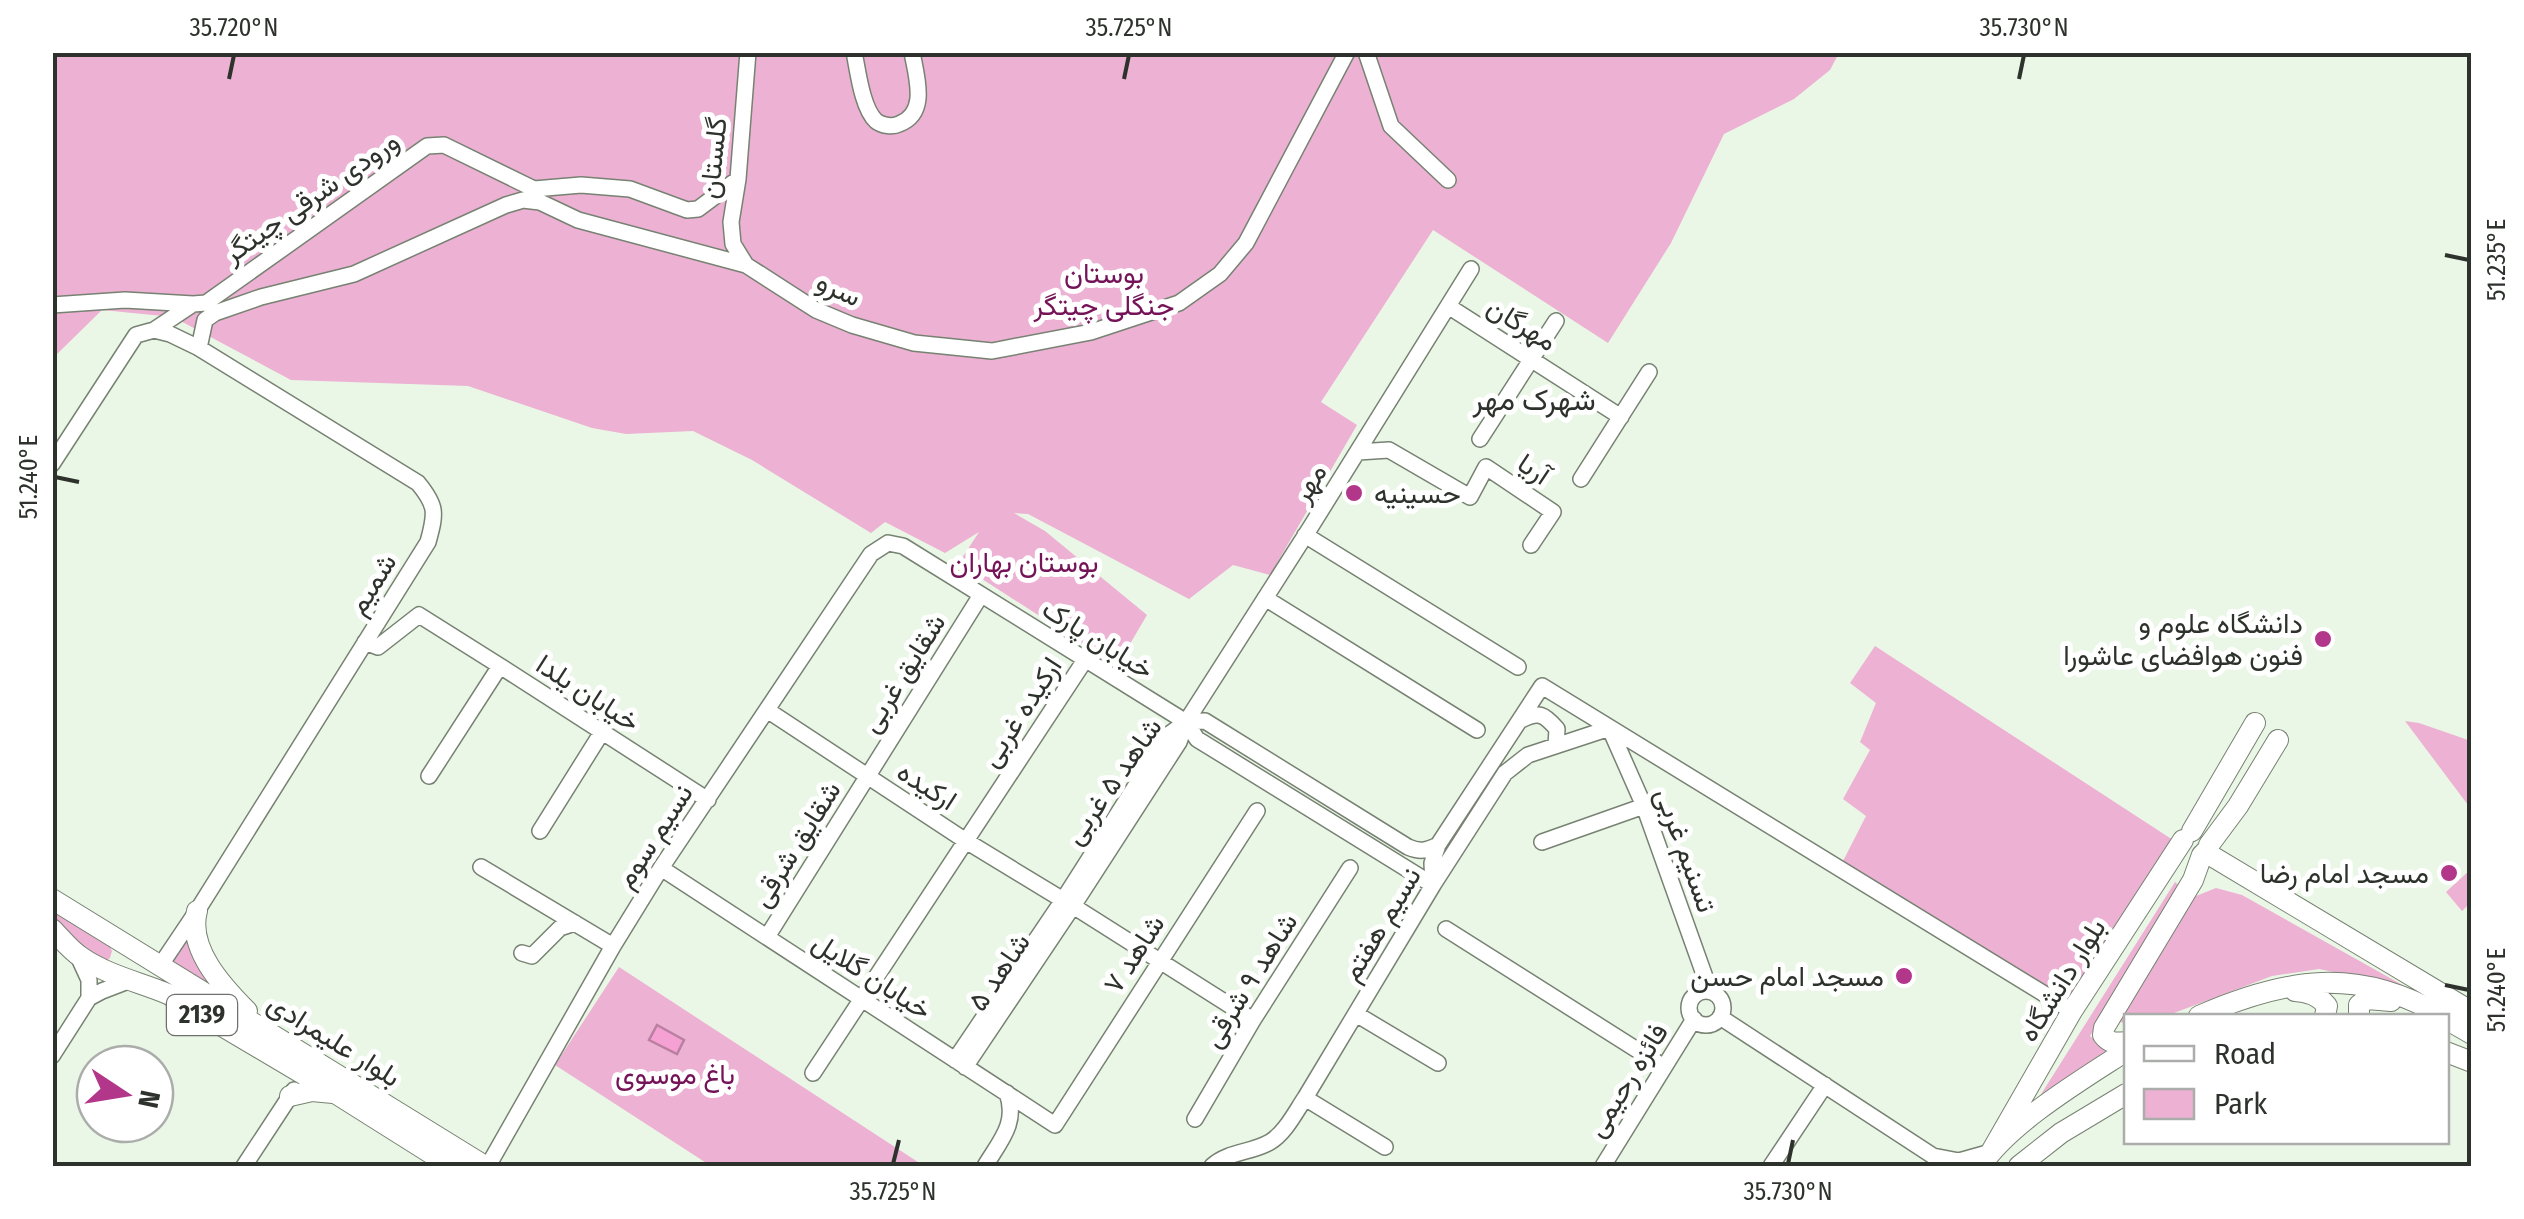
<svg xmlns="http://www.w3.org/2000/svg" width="2524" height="1219" font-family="'Fira Sans Condensed',Vazirmatn,sans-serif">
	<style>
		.green { fill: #ecb1d3 }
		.water { fill: #f5a1d3; stroke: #b980a1; stroke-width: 2.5 }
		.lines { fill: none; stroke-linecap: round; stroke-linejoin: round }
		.minor-casing { stroke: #778272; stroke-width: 18 }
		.major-casing { stroke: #778272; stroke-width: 22 }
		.minor { stroke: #fff; stroke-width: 15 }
		.major { stroke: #fff; stroke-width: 20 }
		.ticks { fill: none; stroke: #2e322c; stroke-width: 4 }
		.poi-dot { fill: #b2378a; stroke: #fff; stroke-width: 4 }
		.labels { text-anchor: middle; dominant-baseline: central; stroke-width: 10; stroke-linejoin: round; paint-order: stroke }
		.shield { fill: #fff; stroke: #6d706b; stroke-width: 2.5 }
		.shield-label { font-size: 25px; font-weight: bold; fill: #2e322c }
		.street-label { font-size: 28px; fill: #2e322c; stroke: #fff }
		.park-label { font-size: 28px; fill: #741357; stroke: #fff }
		.poi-label { font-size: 28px; fill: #2e322c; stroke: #fff; text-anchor: end }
		.neighbourhood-label { font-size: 30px; fill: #2e322c; stroke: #fff }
		.neatline { fill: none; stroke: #2e322c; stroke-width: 4 }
		.ticks-label { font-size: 25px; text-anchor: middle; fill: #2e322c }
	</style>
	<rect width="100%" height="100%" fill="#ebf7e6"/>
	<path class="green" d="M53 53H1839L1830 70 1794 99 1724 134 1671 243 1608 343 1433 230 1321 402 1357 425 1270 575 1233 565 1189 599 1028 514 1014 513 1045 531 1147 615 1117 666 979 577 962 558 979 532 945 553 885 522 871 533 752 460 693 431 626 434 592 428 468 386 291 380 173 317 102 310 53 358Z
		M1875 646 2173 840 2069 1001 1843 861 1866 816 1843 799 1870 750 1860 742 1876 703 1850 683Z
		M2405 721 2419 723 2471 741V809Z
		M2471 869V902L2462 911 2446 892Z
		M2175 882 2182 888 2090 1036 2109 1052 2033 1107Z
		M2216 888 2242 895 2406 987 2319 969 2272 976 2166 1016H2126V1024L2118 1021 2196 896Z
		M52 908 108 943 112 951 110 958 104 963 87 960 53 913Z
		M188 936 218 989 170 964Z
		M619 967 924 1166H711L555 1065Z"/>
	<path class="water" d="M657 1025 684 1040 677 1054 649 1040Z"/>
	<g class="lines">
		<g class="minor-casing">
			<path id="minor" d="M854 52C858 71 862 108 876 121 882 126 893 127 899 124 929 113 916 76 912 52
				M1366 52 1391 126 1448 180
				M746 265 733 244 731 222 738 179 748 52
				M52 305 125 300 193 304 206 303 427 146 444 145 534 189 581 185 630 189 687 210 698 209 738 179
				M1448 306 1621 417
				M154 330 170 334 199 348 418 483C437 506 436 513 428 542L197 911 160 966
				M199 348 205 320 215 313 261 297 354 274 506 205 523 200 540 202 578 220 746 265 816 310 852 325 914 343 992 351 1091 332 1179 303 1220 274 1246 243 1347 52
				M1480 439 1556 321
				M1358 452 1389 450 1470 497 1486 467 1553 512 1531 545
				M52 464 136 335 154 330 193 304
				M1581 479 1649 372
				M1305 535 1518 667
				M1265 598 1477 730
				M365 642 378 647 419 615 500 666
				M767 710 966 841 1063 900
				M1521 720C1539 711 1544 714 1557 729L1556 745
				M1186 722 1205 721 1408 847C1420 852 1426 851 1438 845
				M1610 729 1644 806 1710 991
				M429 776 500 666 708 800
				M540 831 602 732
				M1542 842 1644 806
				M481 867 613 946
				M661 868 1055 1125 1257 811
				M1433 885 1432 863 1438 845 1542 686 2072 1011
				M1073 906 1253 1020
				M1446 929 1664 1067
				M767 937 981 595
				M522 953 532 956 560 928 575 923
				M78 956 89 980V998
				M1689 1008a17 17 0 1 1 34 0a17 17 0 1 1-34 0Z
				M1356 1014 1438 1063
				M1720 1017 1933 1156 1942 1166
				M52 1056 89 998 102 991 128 981
				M955 1060 1063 900 1168 735 1186 722
				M965 1067 1073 906 1179 742 1186 722 1310 528 1471 269
				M813 1073 1085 660
				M1305 1098 1385 1147
				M1195 1119 1253 1020 1350 868
				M1933 1156 1959 1161 1991 1152
				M244 1166 294 1090
				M488 1166 613 946 661 868 871 554 888 543 903 546 1186 722 1197 739 1433 885
				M985 1166C1000 1141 1018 1123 1007 1093
				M1212 1166C1229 1151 1251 1153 1270 1142 1285 1133 1295 1113 1305 1098L1433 885 1505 773 1528 755 1610 728
				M1603 1166 1694 1019
				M1771 1166 1825 1085"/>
		</g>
		<g class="major-casing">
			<path id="major" d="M2192 831 2255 723
				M2209 845 2238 806 2278 740
				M2205 852 2472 1012
				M52 899 485 1166
				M197 911C187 948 222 986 247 1011
				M52 929C61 938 70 950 81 957 107 975 139 982 168 994L335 1093 451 1166
				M2295 991C2308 992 2318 995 2327 1006L2325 1016
				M2199 1016C2286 978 2358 966 2442 1016
				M2359 1016V1005L2367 999 2391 1001
				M2446 1019 2472 1034
				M2126 1042C2116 1043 2110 1044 2103 1035L2104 1028 2193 880 2202 855
				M2446 1052 2472 1062
				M290 1096 312 1091 333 1093
				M1991 1152 2072 1011 2183 840
				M1981 1166C2009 1123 2083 1079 2126 1051
				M2019 1166 2061 1133 2126 1094"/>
		</g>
		<use href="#minor" class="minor"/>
		<use href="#major" class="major"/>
	</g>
	<path class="ticks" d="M229 79 234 55M1124 79 1129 55M2019 79 2024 55M2445 255 2469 260M55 477 79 482M2445 985 2469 990M893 1164 899 1140M1788 1164 1793 1140"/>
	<g class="poi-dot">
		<circle cx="1354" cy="493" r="10"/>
		<circle cx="2323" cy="639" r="10"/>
		<circle cx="2449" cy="873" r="10"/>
		<circle cx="1904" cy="976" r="10"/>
	</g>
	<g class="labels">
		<rect class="shield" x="167" y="995" width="70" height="40" rx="8"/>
		<g class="shield-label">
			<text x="202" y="1015">2139</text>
		</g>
		<g class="street-label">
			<text transform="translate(713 158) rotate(-84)">گلستان</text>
			<text transform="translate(311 197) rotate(-35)">ورودی شرقی چیتگر</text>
			<text transform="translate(839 289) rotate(25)">سرو</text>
			<text transform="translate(1522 324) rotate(32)">مهرگان</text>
			<text transform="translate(1534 469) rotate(34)">آریا</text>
			<text transform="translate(1309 483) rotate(-58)">مهر</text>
			<text transform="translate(372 584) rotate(-58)">شمیم</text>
			<text transform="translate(1098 639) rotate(32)">خیابان پارک</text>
			<text transform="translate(903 673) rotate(-58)">شقایق غربی</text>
			<text transform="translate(588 693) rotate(33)">خیابان یلدا</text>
			<text transform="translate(1021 712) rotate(-57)">ارکیده غربی</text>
			<text transform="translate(1113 781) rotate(-55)">شاهد ۵ غربی</text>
			<text transform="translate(927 786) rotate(33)">ارکیده</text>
			<text transform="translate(654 836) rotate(-57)">نسیم سوم</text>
			<text transform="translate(796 844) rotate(-58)">شقایق شرقی</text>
			<text transform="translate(1686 850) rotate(70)">تسنیم غربی</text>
			<text transform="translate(1381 924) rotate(-59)">نسیم هفتم</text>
			<text transform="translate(1134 954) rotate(-57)">شاهد ۷</text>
			<text transform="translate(999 972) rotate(-56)">شاهد ۵</text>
			<text transform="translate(872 976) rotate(33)">خیابان گلایل</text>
			<text transform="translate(1250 980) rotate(-58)">شاهد ۹ شرقی</text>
			<text transform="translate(2062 980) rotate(-58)">بلوار دانشگاه</text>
			<text transform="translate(334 1040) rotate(32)">بلوار علیمرادی</text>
			<text transform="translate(1627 1080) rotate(-58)">فائزه رحیمی</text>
		</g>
		<g class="park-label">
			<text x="1104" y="273">بوستان<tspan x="1104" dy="32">جنگلی چیتگر</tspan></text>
			<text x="1024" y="562">بوستان بهاران</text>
			<text x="675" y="1074">باغ موسوی</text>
		</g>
		<g class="poi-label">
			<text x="1374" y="493" text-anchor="start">حسینیه</text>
			<text x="2303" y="623">دانشگاه علوم و<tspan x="2303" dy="32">فنون هوافضای عاشورا</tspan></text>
			<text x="2429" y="873">مسجد امام رضا</text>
			<text x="1884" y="976">مسجد امام حسن</text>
		</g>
		<g class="neighbourhood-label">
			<text x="1534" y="400">شهرک مهر</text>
		</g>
	</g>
	<rect width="2524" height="1219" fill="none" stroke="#ffffff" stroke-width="110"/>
	<rect x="2124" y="1014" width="325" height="130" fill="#ffffff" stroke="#abadab" stroke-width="2.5"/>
	<rect x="2144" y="1046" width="50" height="15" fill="#ffffff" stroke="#abadab" stroke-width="2.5"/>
	<text x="2214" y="1064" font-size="30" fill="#2e322c">Road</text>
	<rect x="2144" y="1089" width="50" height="30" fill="#ecb1d3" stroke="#abadab" stroke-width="2.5"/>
	<text x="2214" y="1114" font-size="30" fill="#2e322c">Park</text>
	<g transform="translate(125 1094) rotate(102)"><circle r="48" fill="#ffffff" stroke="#abadab" stroke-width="2.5"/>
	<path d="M0-8L18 38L0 25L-18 38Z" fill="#b2378a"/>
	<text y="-15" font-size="28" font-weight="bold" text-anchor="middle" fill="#2e322c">N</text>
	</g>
	<rect x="55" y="55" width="2414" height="1109" class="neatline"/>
	<g class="ticks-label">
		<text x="234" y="36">35.720°N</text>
		<text x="1129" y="36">35.725°N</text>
		<text x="2024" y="36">35.730°N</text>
		<text transform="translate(2496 260) rotate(-90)" y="9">51.235°E</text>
		<text transform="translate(28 477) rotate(-90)" y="9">51.240°E</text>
		<text transform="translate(2496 990) rotate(-90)" y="9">51.240°E</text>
		<text x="893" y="1200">35.725°N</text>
		<text x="1788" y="1200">35.730°N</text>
	</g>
</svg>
